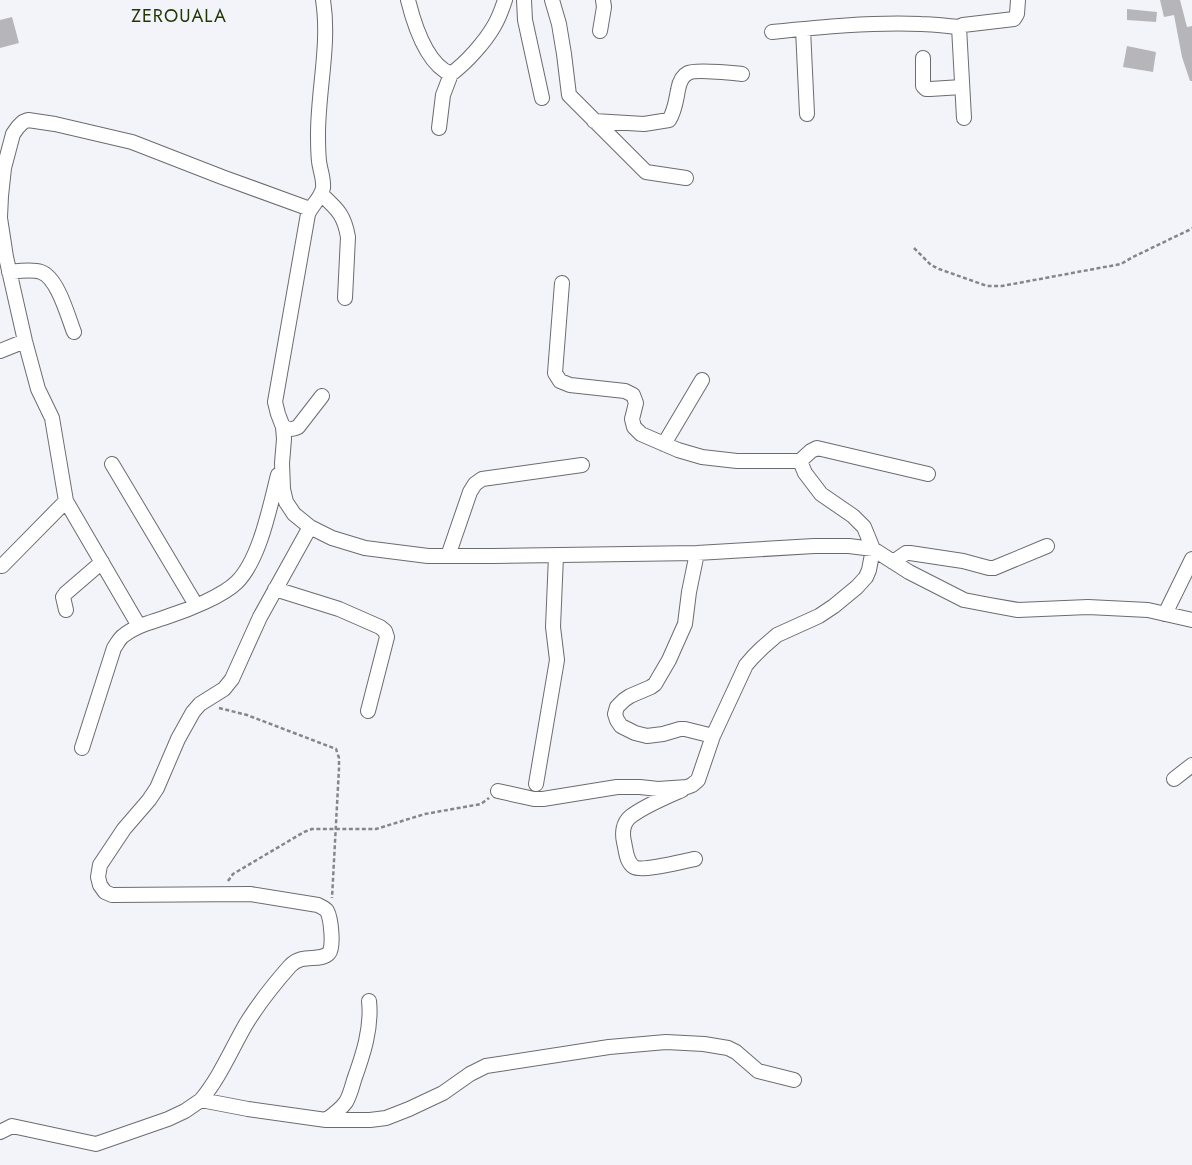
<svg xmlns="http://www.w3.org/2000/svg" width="1192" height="1165" font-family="Jost,sans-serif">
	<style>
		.building { fill: #b5b5ba }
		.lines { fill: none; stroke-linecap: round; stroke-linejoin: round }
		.street-casing { stroke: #6b6c70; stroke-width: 16 }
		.path { stroke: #858689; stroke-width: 2.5; stroke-dasharray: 4 2.5; stroke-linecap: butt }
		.street { stroke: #fff; stroke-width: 14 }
		.labels { text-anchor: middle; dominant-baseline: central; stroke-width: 4; stroke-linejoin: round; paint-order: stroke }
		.quarter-label { font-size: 18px; letter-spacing: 1px; fill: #223804; stroke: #f3f4f9 }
	</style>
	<rect width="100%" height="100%" fill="#f3f4f9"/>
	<path class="building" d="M1160 0H1180L1187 27 1192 26V81H1190L1182 57 1174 15 1164 17Z
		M1127 9 1157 12 1156 22 1127 20Z
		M12 17 19 43 0 48V20Z
		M1127 46 1156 52 1153 72 1123 67Z"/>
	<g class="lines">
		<g class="street-casing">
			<path id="street" d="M323 0C330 44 318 90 318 134 318 143 318 152 319 161 320 170 324 179 323 188 321 198 312 205 308 214L275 402 278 414 283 427 284 439 282 463 283 489 286 502 294 514 310 527 332 538 365 548 428 556H492L697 553 814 546H849L873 549 909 572 964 600 990 605 1018 610 1088 607 1148 610 1192 620
				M408 0C414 24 426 64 451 74 466 63 485 42 494 26 499 18 502 9 505 0
				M524 0 525 20 542 98
				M552 0 559 24 564 54 569 95 646 172 686 178
				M803 29 807 114
				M600 31 604 7 603 0
				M772 32C821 27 871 22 921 24 934 24 946 26 959 27
				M923 58V86L926 89H930L962 87
				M964 118 959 27 963 25 1014 19 1017 14 1018 0
				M594 121 644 124 669 120C675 111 676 100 678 90 679 84 682 76 688 73 695 69 732 73 742 74
				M439 128 443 95 451 74
				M321 194C337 209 344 214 348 237L345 298
				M0 217 1 196 4 168 13 134 18 127 23 122 28 120 55 124 132 142 222 177 310 209
				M0 218 6 257 25 341 38 389 52 418 66 501 139 626
				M9 272C19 271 32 269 41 272 58 278 68 317 74 332
				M0 351 25 341
				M283 427C289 429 292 430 298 427L322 396
				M664 444 702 380
				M800 461 811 451 817 448 928 474
				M112 464 196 605
				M697 553 689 592 685 624 669 660 655 684 651 687 630 696 624 700 617 707 615 714 617 720 621 726 635 733 647 736 663 734 680 729H685L713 736
				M448 556 470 492 475 484 482 479 582 465
				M893 562 906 553H910L963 561 989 568H994L1047 546
				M2 566 66 501
				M275 589 339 609 380 627 385 631 387 637 368 711
				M66 610 63 597 66 593 102 562
				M1165 614 1192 559
				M82 748 114 648C117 644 119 639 123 636 136 625 153 622 169 616 188 610 223 596 237 582 260 559 270 506 278 475
				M1174 779 1192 765
				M536 784 557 660 553 627 556 556
				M682 790C666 797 644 806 630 817 623 823 622 833 624 842 626 850 626 862 634 867 643 872 683 861 695 859
				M498 791 534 799H543L617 787H640L658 789 687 787 692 785 698 780 713 736 746 665 753 657 762 648 777 635 819 616 834 606 857 587 866 577 869 570 873 549 864 527 853 516 821 494 805 473 800 461H737L702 457 678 450 641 434 634 427 632 419 636 403 633 395 625 391 570 385 560 381 555 373 562 283
				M201 1100C220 1077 231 1050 246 1024 259 1003 274 984 290 966 303 952 319 963 329 953 334 947 331 918 327 911 325 908 321 907 318 905L250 894 112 895 105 892 100 885 98 877 100 865 124 829 149 800 157 788 178 739 193 712 200 704 224 689 232 679 260 617 310 527
				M326 1120C333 1115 341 1109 346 1102 350 1095 352 1087 354 1080 363 1055 372 1028 369 1001
				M0 1132 12 1126 96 1144 168 1119 185 1111 201 1100 248 1109 326 1120H370L386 1118 409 1109 443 1093 470 1074 486 1066 609 1047 666 1042 704 1044 728 1048 736 1052 758 1071 794 1080"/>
		</g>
		<path class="path" d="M914 248 931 265 939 269 987 286H1002L1121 264 1133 257 1189 230 1192 228
			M219 708 247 715 336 749 339 758V768L332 898
			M228 881 233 874 304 832 312 829H376L425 814 481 804 489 798"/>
		<use href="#street" class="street"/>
	</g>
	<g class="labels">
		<g class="quarter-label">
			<text x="179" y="16">ZEROUALA</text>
		</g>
	</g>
</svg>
